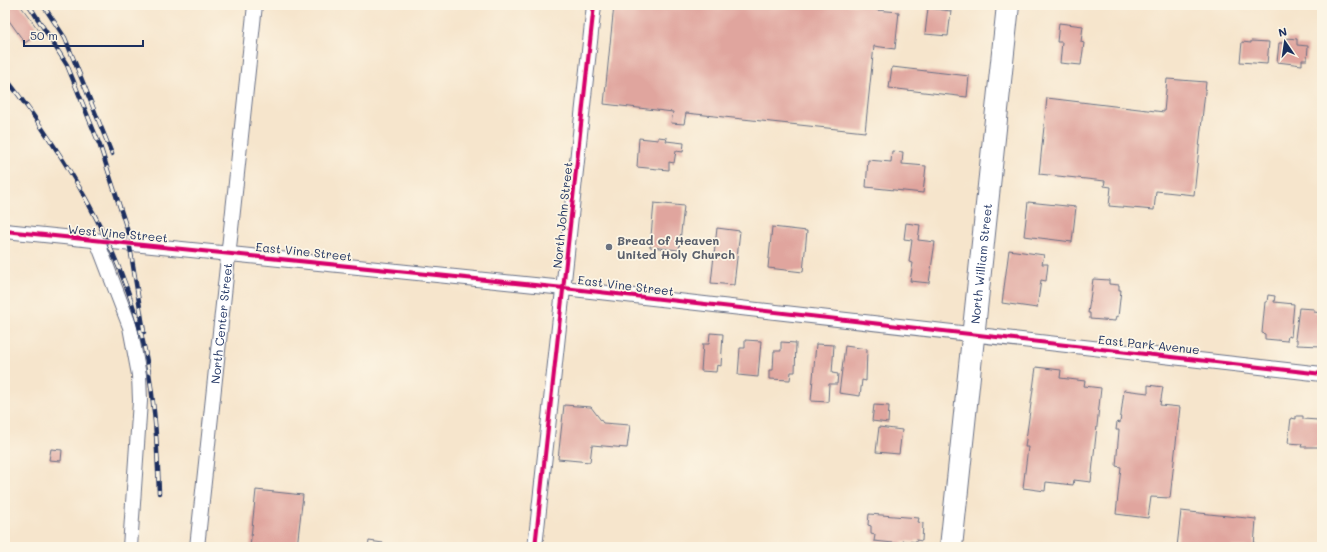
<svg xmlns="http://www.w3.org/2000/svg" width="1327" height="552" font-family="Mali,sans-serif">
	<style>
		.building { fill: #e0a59e }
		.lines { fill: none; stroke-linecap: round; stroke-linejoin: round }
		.street-casing { stroke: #686f84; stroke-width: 16 }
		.primary-casing { stroke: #686f84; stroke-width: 24 }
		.street { stroke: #fff; stroke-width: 14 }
		.primary { stroke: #fff; stroke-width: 22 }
		.rail-casing { stroke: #1b2f5e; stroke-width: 4.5 }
		.rail { stroke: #fcf5e5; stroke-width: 3; stroke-dasharray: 9; stroke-linecap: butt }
		.cycleway-casing { stroke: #fcf5e5; stroke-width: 6 }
		.cycleway { stroke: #d6006c; stroke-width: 4 }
		.worship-dot { fill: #6b7280; stroke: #fcf5e5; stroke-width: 1.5 }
		.labels { text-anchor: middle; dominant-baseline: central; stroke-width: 3.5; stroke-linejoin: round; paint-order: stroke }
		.street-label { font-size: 12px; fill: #1b2f5e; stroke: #fcf5e5 }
		.worship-label { font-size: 12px; font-weight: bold; fill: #5b616d; stroke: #fcf5e5; text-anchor: start }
	</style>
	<rect width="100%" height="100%" fill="#fcf5e5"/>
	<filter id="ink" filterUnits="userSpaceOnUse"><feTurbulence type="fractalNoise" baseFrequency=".025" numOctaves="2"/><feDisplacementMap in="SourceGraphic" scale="8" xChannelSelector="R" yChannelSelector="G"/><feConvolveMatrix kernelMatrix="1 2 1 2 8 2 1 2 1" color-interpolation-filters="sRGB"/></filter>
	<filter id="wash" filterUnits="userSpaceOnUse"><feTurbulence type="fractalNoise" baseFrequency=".012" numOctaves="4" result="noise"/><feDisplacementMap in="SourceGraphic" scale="16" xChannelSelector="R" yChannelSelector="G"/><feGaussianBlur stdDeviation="0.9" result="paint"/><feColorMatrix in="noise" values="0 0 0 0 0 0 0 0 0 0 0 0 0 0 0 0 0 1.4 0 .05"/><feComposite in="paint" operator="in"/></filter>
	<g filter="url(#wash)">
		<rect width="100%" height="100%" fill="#f6e5cc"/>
		<g id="blocks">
			<path class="building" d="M5 5H20L40 32 25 43 5 15Z
				M614 5H877L876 10 899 12 895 49 874 46 865 132 686 113 684 124 671 123 673 112 604 104Z
				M928 8 951 11 948 36 925 34Z
				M1059 23 1083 26 1081 42 1084 43 1081 65 1060 63 1062 42H1057Z
				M1287 38 1297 39V45L1308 46 1307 60H1302V65L1277 62 1279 43H1287Z
				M1251 41 1269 42 1267 64 1240 62 1242 42 1251 43Z
				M892 67 969 76 967 97 889 88Z
				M1167 79 1206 82 1194 195 1156 191 1154 210 1109 206 1111 187 1104 186 1105 181 1039 174 1047 98 1164 112Z
				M658 137 667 138 666 141 684 143 683 152 676 151 674 163 669 162V170L637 167 639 138 658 140Z
				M892 151 903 152 902 164 926 166 923 193 866 187 868 160 891 162Z
				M1028 202 1076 207 1072 242 1024 236Z
				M654 203 684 206 679 250 650 247Z
				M906 223 920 225 918 240 935 242 929 283 910 281 913 263 909 262 912 240 904 239Z
				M772 227 807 231 803 272 768 268Z
				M717 228 740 231 734 285 711 283Z
				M1009 250 1044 255 1042 264H1048L1046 281 1041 280 1037 308 1002 303Z
				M1093 279 1109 280V284L1119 285V290H1121L1118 317 1116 316 1115 321 1090 319V313H1088Z
				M1268 295 1275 296 1274 302 1294 304 1291 337 1288 336 1287 341 1265 339V334L1262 333 1265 302H1267Z
				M1299 308 1314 309V312L1322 313 1321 346 1297 345V339H1295Z
				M710 333 723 334 721 366 717 365 716 372 701 371 703 344H709Z
				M745 340 761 341 758 377 738 375 740 348H745Z
				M781 342 796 343 795 372H791L790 380 769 379V370H773L774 351H781Z
				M816 344 834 345 832 373 838 374 837 384H829L828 402 811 401Z
				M845 346 867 349 866 381 862 380 860 396 839 393Z
				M1036 367 1061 370 1060 378 1085 381 1084 386 1101 388 1091 482 1074 480 1073 485 1046 482 1045 491 1023 488 1028 447H1025Z
				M1148 385 1163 387 1160 405 1180 407 1170 498 1151 497 1148 518 1116 514 1121 467 1116 466 1119 430H1116L1117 422 1120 423 1124 390 1148 393Z
				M564 405 591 407 603 423 630 425 627 448 592 445 590 462 558 459Z
				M874 405 889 406 888 423 872 421Z
				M1296 416H1303V419L1318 420V418H1322V447H1301L1302 444 1288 443 1291 418 1296 419Z
				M879 427 902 430 899 454 876 452Z
				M51 449 62 450 61 461 49 460Z
				M256 490 303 495 297 547H250Z
				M1181 511 1256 519 1254 547H1177Z
				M869 514 919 518 918 522 923 523 922 541 916 540V542L903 541V544L874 541 875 535 871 534V526L868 525Z
				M369 541 383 543V547H368Z
				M386 545 400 546V547H386Z"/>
		</g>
	</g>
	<g filter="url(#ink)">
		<use href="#blocks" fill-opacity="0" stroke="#686f84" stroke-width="1"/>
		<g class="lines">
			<g class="street-casing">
				<g id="street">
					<path d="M5 231 564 288 1322 374"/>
					<path d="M97 241 130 327 139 375 140 401 130 547"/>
					<path id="s1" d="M197 547 255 5"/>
					<path d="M535 547 594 5"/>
				</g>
			</g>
			<g class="primary-casing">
				<g id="primary">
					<path id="s2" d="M951 547 1008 5"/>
				</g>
			</g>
			<use href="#street" class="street"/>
			<use href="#primary" class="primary"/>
			<g class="rail-casing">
				<path id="rail" d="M29 5 67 65 100 146 127 229 144 332
					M43 5 65 38 112 154
					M5 77C64 154 116 239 141 333 154 386 157 439 159 493"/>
			</g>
			<use href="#rail" class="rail"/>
			<g class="cycleway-casing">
				<path id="cycleway" d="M5 231 564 288 1322 374
					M535 547 594 5"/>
			</g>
			<use href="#cycleway" class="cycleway"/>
		</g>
	</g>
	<circle class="worship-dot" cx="609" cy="247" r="4"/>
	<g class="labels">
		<g class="street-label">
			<text transform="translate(562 215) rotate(-84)">North John Street</text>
			<text transform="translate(118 233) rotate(5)">West Vine Street</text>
			<text transform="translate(304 251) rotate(6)">East Vine Street</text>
			<text stroke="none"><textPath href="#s2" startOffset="285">North William Street</textPath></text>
			<text transform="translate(626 285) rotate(7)">East Vine Street</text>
			<text stroke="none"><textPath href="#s1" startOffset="225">North Center Street</textPath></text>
			<text transform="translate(1149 344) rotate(6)">East Park Avenue</text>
		</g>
		<g class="worship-label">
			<text x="617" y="240">Bread of Heaven<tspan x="617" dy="14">United Holy Church</tspan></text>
		</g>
	</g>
	<rect width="1327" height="552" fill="none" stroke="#fcf5e5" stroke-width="20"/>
	<g transform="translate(1285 42) rotate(347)" stroke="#fcf5e5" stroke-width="3" paint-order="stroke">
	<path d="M0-3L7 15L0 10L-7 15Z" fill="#1b2f5e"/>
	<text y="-6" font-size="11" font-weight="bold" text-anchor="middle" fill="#1b2f5e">N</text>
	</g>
	<path d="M24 40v6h119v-6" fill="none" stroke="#1b2f5e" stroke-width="2"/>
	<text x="30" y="40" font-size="12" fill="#1b2f5e" stroke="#fcf5e5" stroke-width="3" paint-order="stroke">50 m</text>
</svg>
